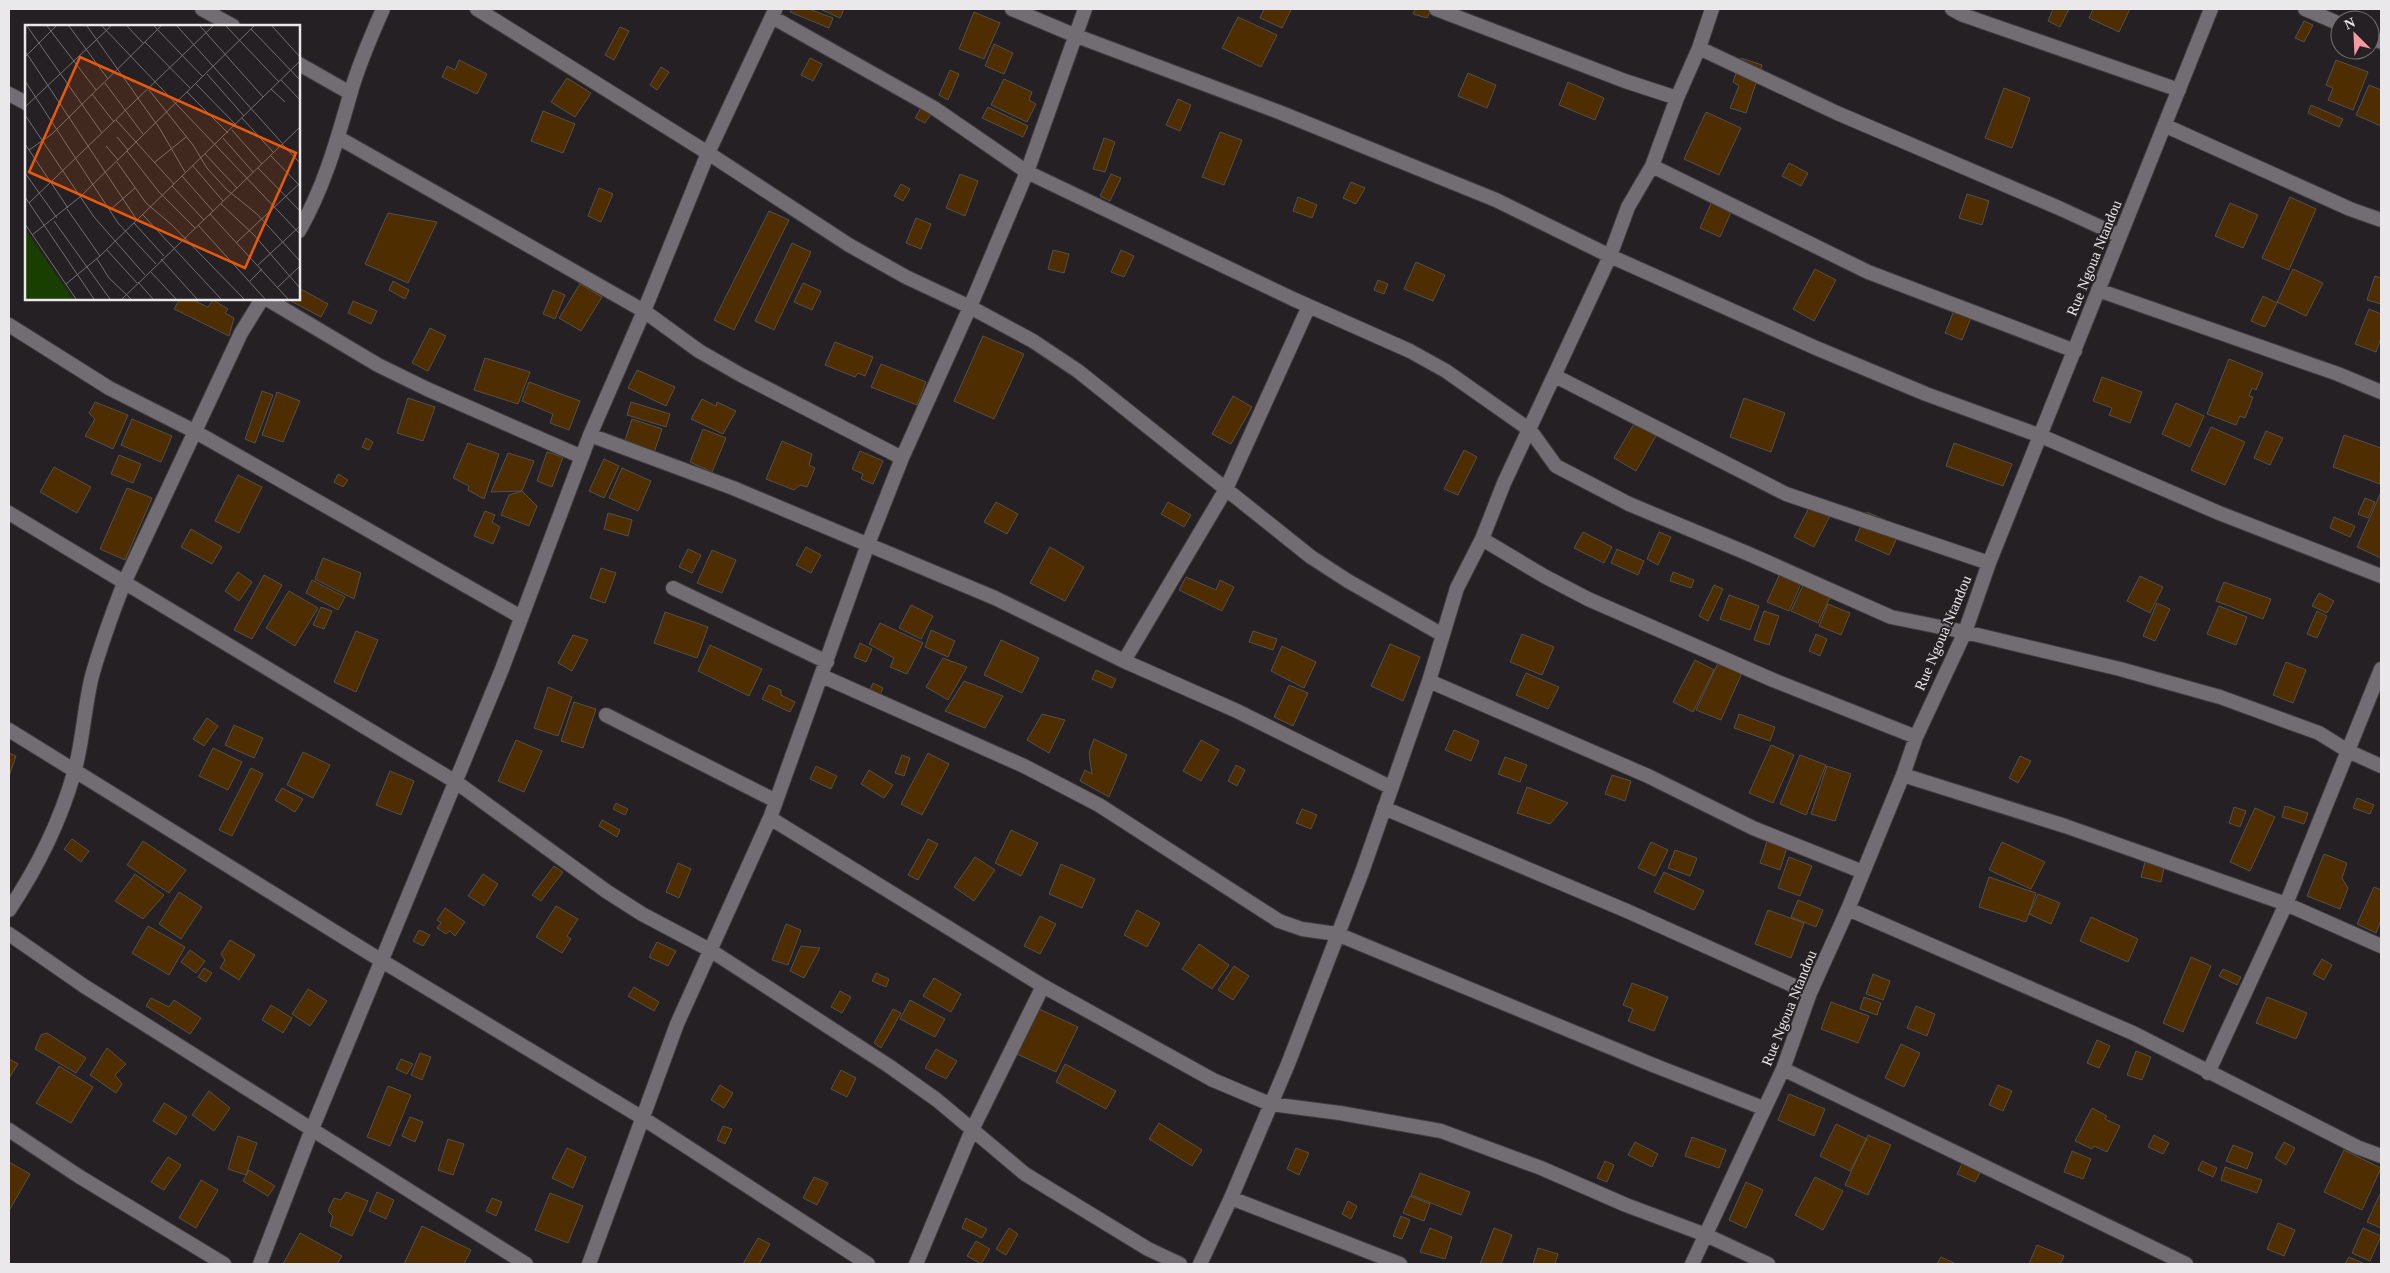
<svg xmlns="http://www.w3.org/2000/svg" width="2390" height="1273" font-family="Georgia,serif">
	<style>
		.building { fill: #4e2e00; stroke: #54504c }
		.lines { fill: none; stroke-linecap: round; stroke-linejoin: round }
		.minor-casing { stroke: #3e3a3e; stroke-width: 16 }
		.minor { stroke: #726d72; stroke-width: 14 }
		.labels { text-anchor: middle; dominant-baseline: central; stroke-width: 4; stroke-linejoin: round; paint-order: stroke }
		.street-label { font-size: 15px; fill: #eae8ea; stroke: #242023 }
		.inset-road { fill: none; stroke: #737073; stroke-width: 1 }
		.view { fill: #e8590c; fill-opacity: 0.15; stroke: #e8590c; stroke-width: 2.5 }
		.inset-edge { fill: none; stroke: #eae8ea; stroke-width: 2.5 }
	</style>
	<rect width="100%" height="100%" fill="#242023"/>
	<path class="building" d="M792 9H809L833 18 829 28 790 12Z
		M820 9H844L840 18Z
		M1264 9H1287L1291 10 1282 28 1260 18Z
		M1415 9H1431L1427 18 1413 14Z
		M2053 9H2069L2060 27 2048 21Z
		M2093 9H2130L2119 32 2089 18Z
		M974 12 1000 23 984 59 959 49Z
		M1238 17 1277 35 1261 67 1222 48Z
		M2304 21 2313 25 2304 42 2295 38Z
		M620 27 629 31 614 60 605 55Z
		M994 44 1013 53 1004 74 985 66Z
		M810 58 822 64 813 81 801 75Z
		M1741 58 1762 65 1746 113 1730 108 1739 86 1733 82Z
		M459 60 487 74 477 94 442 77 447 66 455 70Z
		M2336 60 2368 72 2353 110 2328 100 2333 88 2326 85Z
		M661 67 669 72 657 90 650 85Z
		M950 70 959 74 948 100 939 95Z
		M1468 73 1496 85 1487 108 1458 96Z
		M567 78 591 93 575 117 551 102Z
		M1004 79 1032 92 1029 100 1036 104 1027 122 991 105Z
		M1568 82 1604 98 1595 120 1559 105Z
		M2369 85 2381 90V126L2356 115Z
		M2004 88 2030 98 2012 148 1985 138Z
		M1178 99 1191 105 1180 131 1166 125Z
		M2311 105 2343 119 2339 127 2308 113Z
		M988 107 1028 126 1023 137 982 118Z
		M921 108 931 114 925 123 915 118Z
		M543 111 575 124 563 153 531 141Z
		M1706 112 1741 128 1719 175 1684 159Z
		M1220 132 1242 140 1224 185 1202 177Z
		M1104 138 1115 142 1105 172 1093 169Z
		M1789 163 1808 173 1801 186 1782 176Z
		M960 174 978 181 965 216 946 208Z
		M1111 174 1121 178 1110 201 1100 196Z
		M1351 182 1365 188 1356 204 1343 198Z
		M901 184 910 189 903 201 894 196Z
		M599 188 613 194 601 222 588 216Z
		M1967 194 1989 201 1982 225 1959 218Z
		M1298 197 1317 205 1312 218 1293 211Z
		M2290 197 2316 209 2289 270 2262 258Z
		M1712 201 1732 210 1720 237 1700 228Z
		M2230 203 2258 215 2243 248 2215 236Z
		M769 211 789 220 734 330 714 320Z
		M388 213 437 222 408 283 365 264Z
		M916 218 931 224 921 249 906 243Z
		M792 243 811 252 774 330 755 321Z
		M1053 250 1069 254 1064 273 1048 269Z
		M1121 250 1134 256 1124 277 1111 272Z
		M1416 262 1445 275 1433 301 1404 289Z
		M1815 269 1836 280 1814 321 1793 309Z
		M2293 269 2323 283 2306 316 2277 302Z
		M2375 276 2381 278V304L2367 300Z
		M1378 280 1388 284 1384 294 1374 290Z
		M393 281 409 290 405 299 389 290Z
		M803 283 821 291 812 310 794 302Z
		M580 284 602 297 581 331 559 318Z
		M299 288 328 304 321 317 291 301 299 299Z
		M553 290 565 295 555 319 543 314Z
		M2263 296 2277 303 2265 327 2251 321Z
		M180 299H190L208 307 213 300 228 309 225 313 234 318 229 336 174 309Z
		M353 301 377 311 371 324 348 313Z
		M1955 308 1972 315 1962 340 1945 333Z
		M2369 309 2381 314V338L2376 352 2355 344Z
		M430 328 446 336 428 371 412 363Z
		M983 336 1024 354 994 419 954 401Z
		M835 342 873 357 865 376 858 373 855 377 825 365Z
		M485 358 530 372 518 404 474 390Z
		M2229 359 2263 373 2256 390 2252 388 2249 396 2253 397 2245 418 2240 416 2236 425 2207 414Z
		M881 364 926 382 917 405 871 387Z
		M637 370 675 387 666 406 628 388Z
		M2102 377 2142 392 2130 423 2109 415 2112 408 2093 401Z
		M529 382 580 401 569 430 550 423 553 414 522 401Z
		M262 391 273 395 255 443 245 439Z
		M277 392 300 401 283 442 262 435Z
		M1233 396 1252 407 1231 444 1212 434Z
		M408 398 435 407 423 441 397 433Z
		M1744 398 1785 413 1771 452 1730 437Z
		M702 399 716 406 717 402 736 411 723 434 691 419Z
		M95 402 128 415 113 449 85 436 95 419 89 413Z
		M631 402 670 414 666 427 627 415Z
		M2176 403 2204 416 2190 447 2162 434Z
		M1639 415 1661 427 1636 471 1614 458Z
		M132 419 172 436 161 462 121 445Z
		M632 419 662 429 653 456 623 446Z
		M2211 427 2245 442 2225 485 2191 470Z
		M703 429 726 438 712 472 690 462Z
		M2266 431 2283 438 2270 465 2254 458Z
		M2344 435 2381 448 2380 484 2333 467Z
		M366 438 373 442 369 450 362 447Z
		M782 441 812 454 809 465 815 468 807 487 800 485 794 490 766 479Z
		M468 443 499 454 484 499 468 490 469 486 453 478Z
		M1954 443 2012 464 2003 486 1946 466Z
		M1464 450 1477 457 1458 495 1444 489Z
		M860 451 883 461 873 484 861 479 863 474 852 469Z
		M547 452 563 457 552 487 537 481Z
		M508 453 534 461 522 491 491 492Z
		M119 455 141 464 133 483 111 474Z
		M604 459 619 466 604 498 589 491Z
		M54 467 91 487 77 513 40 492Z
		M622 468 651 481 638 511 609 498Z
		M338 474 348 480 343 487 334 482Z
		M238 475 262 487 239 533 215 521Z
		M127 488 152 498 125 560 100 549Z
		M522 491 537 506 529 526 501 515 509 495Z
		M2381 492V558L2357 547Z
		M1814 498 1834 508 1814 547 1794 537Z
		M2365 498 2375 502 2368 518 2358 514Z
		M996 502 1018 514 1007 534 984 522Z
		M1168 502 1191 515 1184 527 1161 514Z
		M485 511 495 515 492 522 500 527 493 544 474 536Z
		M1867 512 1902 527 1889 555 1855 540Z
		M608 513 632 520 628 536 604 529Z
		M2334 517 2355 526 2350 537 2330 528Z
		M191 529 222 547 212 564 181 547Z
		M1583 532 1612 547 1604 563 1574 548Z
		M1659 532 1671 537 1658 565 1647 559Z
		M806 547 821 555 811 573 796 565Z
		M1050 547 1084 567 1065 601 1030 583Z
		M688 549 701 555 692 573 679 567Z
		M1617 549 1644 561 1638 575 1611 563Z
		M712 550 736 560 722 593 697 583Z
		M323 558 361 573 354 599 315 579Z
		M1783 567 1804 577 1789 611 1767 602Z
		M601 568 616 573 605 603 590 598Z
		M238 572 252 582 239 601 225 591Z
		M1673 572 1694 580 1691 588 1670 581Z
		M264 575 282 585 252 639 234 630Z
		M1808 575 1835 587 1818 623 1791 611Z
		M2140 576 2163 587 2150 613 2127 601Z
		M1186 577 1216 590 1220 580 1234 587 1222 611 1179 590Z
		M312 580 345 597 338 610 306 593Z
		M2224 582 2271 599 2263 619 2216 601Z
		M1714 585 1723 589 1708 621 1699 616Z
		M289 591 318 608 295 646 266 628Z
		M2319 593 2334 601 2327 613 2312 606Z
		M1729 595 1759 606 1750 630 1720 619Z
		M2157 603 2170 609 2155 641 2143 636Z
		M1828 604 1850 613 1841 635 1819 626Z
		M911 605 933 616 921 639 899 628Z
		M2219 606 2247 617 2236 645 2207 634Z
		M321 607 332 611 324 629 313 625Z
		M1764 611 1779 616 1769 645 1754 640Z
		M2317 611 2327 616 2317 638 2307 634Z
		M665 612 708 627 697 658 654 643Z
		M880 623 923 643 907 674 890 667 894 658 869 644Z
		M931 630 955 641 948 657 925 647Z
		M356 631 378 640 356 692 334 682Z
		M1253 631 1277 639 1273 650 1249 642Z
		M1522 634 1554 647 1542 675 1510 662Z
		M1816 634 1827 639 1820 656 1809 651Z
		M573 635 588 640 572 671 558 663Z
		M1001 640 1039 658 1022 693 984 675Z
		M860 643 872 649 866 662 854 657Z
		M1390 644 1420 657 1403 701 1371 686Z
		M710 645 762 669 749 696 698 671Z
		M1282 646 1316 662 1304 688 1271 671Z
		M943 658 967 667 948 700 926 687Z
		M1695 660 1714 670 1693 712 1673 702Z
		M2286 662 2306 670 2293 703 2273 695Z
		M1718 663 1742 673 1721 720 1696 710Z
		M1096 670 1116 679 1112 688 1092 679Z
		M1526 673 1559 687 1548 709 1516 695Z
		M964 681 1003 696 985 728 945 711Z
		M873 683 883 688 880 695 870 690Z
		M769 685 781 690V695L795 702 790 712 762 699Z
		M1289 685 1308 693 1293 726 1274 717Z
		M548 687 572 697 558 736 534 728Z
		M574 702 596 709 583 748 561 741Z
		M1042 714 1065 720 1049 753 1027 740Z
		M1739 714 1775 727 1770 741 1734 728Z
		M207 718 218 726 204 746 193 739Z
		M234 725 263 738 254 758 225 745Z
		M1454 730 1479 741 1471 761 1445 750Z
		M1094 739 1127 755 1109 797 1080 781 1085 770 1092 774 1089 753Z
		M516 740 542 751 524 792 498 781Z
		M1201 740 1219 750 1201 781 1183 771Z
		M1771 745 1794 755 1773 803 1749 793Z
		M213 748 242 762 228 790 199 776Z
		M303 752 330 765 313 798 287 785Z
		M9 753 16 756 9 776Z
		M928 753 949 764 922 815 901 804Z
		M902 755 910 758 904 776 895 773Z
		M1800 755 1826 765 1806 815 1780 804Z
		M2020 756 2031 761 2018 783 2009 778Z
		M1505 757 1527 765 1520 782 1498 774Z
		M1236 765 1245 770 1237 786 1228 781Z
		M816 766 837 776 831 789 810 779Z
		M1827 766 1851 774 1835 821 1811 814Z
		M251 768 263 774 232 836 219 830Z
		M869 770 893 785 884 798 861 784Z
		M390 771 414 781 401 815 376 805Z
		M1612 775 1631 781 1625 801 1605 794Z
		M1527 787 1568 803 1550 824 1517 813Z
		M282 788 303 799 295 812 275 800Z
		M2357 798 2374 805 2370 814 2353 808Z
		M616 803 628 809 625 815 613 809Z
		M2285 806 2308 813 2304 824 2282 817Z
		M2234 807 2246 811 2240 827 2229 823Z
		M2255 808 2275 817 2250 871 2230 862Z
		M1302 809 1317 815 1311 829 1296 823Z
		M602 820 620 830 617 837 599 826Z
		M1011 830 1038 843 1021 876 995 863Z
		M1768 838 1788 844 1780 870 1760 863Z
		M72 839 89 851 81 862 64 849Z
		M928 839 938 844 918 880 908 875Z
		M143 841 186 870 169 893 127 865Z
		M1651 842 1668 850 1655 876 1638 868Z
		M2002 842 2045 862 2031 889 1989 870Z
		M1675 850 1697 858 1690 876 1668 868Z
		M2324 854 2347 863 2342 878 2348 888 2340 909 2307 896Z
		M975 857 995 870 974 901 954 887Z
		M1789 857 1812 866 1800 896 1778 888Z
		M2145 862 2164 867 2161 882 2141 877Z
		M678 863 691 869 679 898 666 892Z
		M1061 864 1095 879 1082 908 1049 894Z
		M554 866 563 872 541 901 532 895Z
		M1664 872 1704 891 1694 910 1654 892Z
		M135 874 164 895 143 919 115 901Z
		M483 874 498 884 484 906 468 896Z
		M1989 877 2036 893 2026 922 1979 907Z
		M2374 887 2381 890V920L2376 933 2357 924Z
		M179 892 202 907 181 939 159 924Z
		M2038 894 2060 903 2051 924 2029 914Z
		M1798 900 1823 910 1816 927 1791 917Z
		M556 906 578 919 567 936 571 939 562 953 536 937Z
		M445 908 465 922 455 936 450 931 446 934 437 928 441 923 437 920Z
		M1137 910 1160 923 1147 947 1124 935Z
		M1768 910 1804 923 1791 958 1755 944Z
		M1040 916 1056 924 1040 954 1024 946Z
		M2091 917 2138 939 2128 962 2080 941Z
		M786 924 801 930 788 965 772 960Z
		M148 926 185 947 169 975 132 953Z
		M419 930 430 935 423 946 413 941Z
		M230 940 255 955 239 980 220 968 225 960 221 954Z
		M657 942 676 951 668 966 649 957Z
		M1199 944 1229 965 1212 989 1182 969Z
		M801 946 820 948 804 978 790 971Z
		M190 950 205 961 196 973 181 962Z
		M2191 957 2211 966 2183 1032 2163 1023Z
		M2322 959 2332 965 2324 980 2313 974Z
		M1234 966 1249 976 1233 1000 1218 990Z
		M204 968 212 973 206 982 198 977Z
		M2223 969 2241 977 2237 985 2219 976Z
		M876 973 889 979 886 987 872 981Z
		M1873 974 1890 981 1883 1000 1866 994Z
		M934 978 961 994 951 1012 923 996Z
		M1632 983 1668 997 1654 1031 1628 1021 1633 1009 1623 1005Z
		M634 987 659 1002 654 1011 628 996Z
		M308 989 327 1001 310 1026 292 1014Z
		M840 991 851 997 842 1013 831 1007Z
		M1864 997 1881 1003 1877 1015 1860 1009Z
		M2267 997 2307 1013 2296 1039 2256 1023Z
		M151 998 169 1007 174 1000 201 1018 190 1034 146 1006Z
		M910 1000 945 1019 935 1037 900 1019Z
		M1831 1002 1869 1016 1858 1043 1821 1029Z
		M271 1005 292 1018 283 1033 262 1020Z
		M1916 1006 1935 1014 1927 1036 1907 1028Z
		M1037 1008 1078 1027 1056 1072 1015 1053Z
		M893 1009 901 1013 881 1048 874 1043Z
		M47 1033 86 1058 76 1073 35 1049 41 1035Z
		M2097 1040 2110 1046 2099 1068 2087 1063Z
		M1901 1044 1920 1053 1904 1087 1885 1078Z
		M107 1048 126 1064 115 1075 122 1084 116 1093 90 1075Z
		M936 1049 957 1061 946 1079 925 1068Z
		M2136 1051 2151 1057 2142 1080 2127 1075Z
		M420 1053 431 1057 422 1080 411 1075Z
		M9 1059 18 1064 9 1078Z
		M401 1059 413 1064 407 1074 396 1069Z
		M1065 1064 1116 1091 1106 1109 1056 1082Z
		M59 1066 93 1087 71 1123 36 1103Z
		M841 1070 856 1078 847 1097 831 1089Z
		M720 1085 733 1093 724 1108 711 1100Z
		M1998 1085 2012 1091 2003 1111 1989 1105Z
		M388 1086 411 1095 390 1146 367 1137Z
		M209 1091 230 1108 214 1131 192 1115Z
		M1789 1094 1825 1109 1814 1136 1778 1120Z
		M164 1103 187 1117 176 1135 153 1121Z
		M2092 1108 2107 1116 2105 1119 2120 1126 2107 1152 2094 1146 2092 1149 2075 1141Z
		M410 1117 423 1122 415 1142 402 1136Z
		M1159 1123 1202 1150 1192 1166 1149 1139Z
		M1836 1124 1867 1139 1850 1171 1820 1156Z
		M723 1126 732 1129 725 1144 717 1140Z
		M1868 1135 1891 1145 1868 1195 1845 1185Z
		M2154 1135 2169 1143 2163 1154 2148 1147Z
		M238 1136 257 1143 246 1175 228 1169Z
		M1692 1137 1726 1150 1719 1168 1685 1156Z
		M448 1139 464 1144 453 1175 438 1170Z
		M1635 1142 1658 1154 1652 1167 1628 1155Z
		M2284 1142 2295 1148 2286 1165 2275 1158Z
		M2233 1145 2253 1153 2247 1169 2226 1161Z
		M567 1148 586 1157 573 1188 552 1178Z
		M1296 1148 1309 1153 1299 1175 1287 1169Z
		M2344 1150 2381 1168 2362 1210 2324 1192Z
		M2072 1151 2091 1159 2083 1179 2064 1172Z
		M168 1157 181 1165 164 1190 151 1182Z
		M1605 1161 1614 1165 1607 1182 1597 1178Z
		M2202 1161 2217 1168 2213 1177 2198 1170Z
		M9 1162 30 1174 9 1211Z
		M1963 1162 1981 1171 1975 1182 1957 1174Z
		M2225 1167 2262 1180 2257 1193 2221 1180Z
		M249 1170 275 1186 268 1196 243 1181Z
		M1420 1173 1470 1192 1461 1215 1411 1195Z
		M814 1177 828 1183 817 1205 803 1198Z
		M1815 1177 1843 1191 1823 1230 1795 1215Z
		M201 1180 218 1190 196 1228 179 1218Z
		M1746 1182 1763 1190 1746 1228 1729 1220Z
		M346 1192 368 1201 352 1236 330 1226 333 1216 328 1211 334 1198 341 1200Z
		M377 1192 394 1200 386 1219 369 1211Z
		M2381 1192V1228L2367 1222Z
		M550 1193 583 1206 568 1243 535 1230Z
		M1410 1196 1430 1204 1424 1221 1403 1213Z
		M492 1198 502 1202 496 1216 486 1211Z
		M1348 1201 1357 1206 1351 1219 1342 1214Z
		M1401 1216 1410 1220 1402 1239 1393 1236Z
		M966 1218 987 1229 982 1238 962 1228Z
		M2278 1223 2295 1230 2284 1256 2267 1249Z
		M422 1226 471 1250 464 1264H404Z
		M1009 1228 1018 1234 1006 1255 996 1249Z
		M1430 1228 1452 1237 1445 1259 1420 1252Z
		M1494 1228 1512 1235 1501 1264H1480Z
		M2363 1228 2381 1236 2370 1261 2352 1253Z
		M300 1233 342 1256 337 1264H283Z
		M758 1238 770 1244 759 1264H743Z
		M976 1241 990 1249 981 1264 967 1256Z
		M2037 1245 2064 1256 2060 1264H2029Z
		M1538 1248 1558 1254 1555 1264H1533Z
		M1941 1257 1956 1264H1937Z
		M2349 1257 2363 1263 2362 1264H2345Z"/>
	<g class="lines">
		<g class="minor-casing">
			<path id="minor" d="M202 9 233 26
				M477 9 708 153 849 245 906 277 970 307 1033 341 1078 371 1311 557 1348 581 1441 634
				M1012 9 1074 35 1279 112 1496 200 1610 256 1816 348 1926 394 2041 436 2219 513 2381 576
				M1436 9 1625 81 1677 98
				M1952 9 1963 15 2179 90
				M2305 9 2340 24
				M772 17 934 108 1027 172 1293 299 1410 351 1446 371 1530 430 1556 466 1629 504 1749 554 1891 617 1965 632 2120 669 2220 697 2319 733 2348 751 2381 766
				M2370 37 2381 42
				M1699 48 1837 113 2059 208 2120 236
				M299 64 350 93
				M9 94 26 103
				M2166 126 2350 209 2381 220
				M339 138 644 311 699 351 741 375 902 458
				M1652 166 1868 272 2075 351
				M299 231C324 187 336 144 350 95 358 66 371 36 383 9
				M2098 290 2338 374 2381 392
				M267 299 378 365 427 389 582 457
				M9 325 109 388 194 431 521 617
				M1555 376 1786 494 1989 563
				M590 435 733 488 995 598 1124 661 1237 711 1390 787
				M9 513 456 782 606 891 642 914 710 950 889 1066 937 1100 1025 1174 1148 1249 1180 1264
				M1482 539 1544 576 1588 599 1773 680 1916 737
				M673 588 827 662
				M1124 661 1226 489 1309 306
				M822 676 1024 766 1099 805 1279 921 1302 929 1337 934 1653 1065 1763 1108
				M1429 681 1648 776 1753 828 1863 872
				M606 715 776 801
				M9 730 382 961 641 1117 868 1264
				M1903 775 2065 826 2286 904 2381 946
				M1384 808 1627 911 1810 993
				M770 818 1043 986 1213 1080 1270 1104 1340 1113 1441 1131 1541 1168 1626 1205 1706 1235 1768 1264
				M1848 909 2133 1033 2357 1147 2381 1156
				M9 910C37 868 60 822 74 773 83 742 84 708 92 676 101 644 112 614 124 583L241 333 262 299
				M9 934 84 986 526 1264
				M1783 1069 2186 1264
				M2208 1073 2286 904 2381 669
				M9 1130 80 1177 224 1264
				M1231 1198 1400 1264
				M260 1264 312 1129 502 669 590 435 644 311 708 153 775 10
				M589 1264 677 1024 770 818 868 544 902 458 970 307 1027 172 1085 9
				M916 1264 972 1130 1043 986
				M1200 1264 1231 1198 1288 1064 1362 872 1429 681 1457 588 1482 539 1504 483 1610 256 1628 207 1652 166 1677 98 1699 48 1712 9
				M1692 1264 1783 1069 1810 993 1848 909 1903 775 1916 737 1965 632 1989 563 2211 9"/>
		</g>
		<use href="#minor" class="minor"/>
	</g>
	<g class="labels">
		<g class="street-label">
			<text transform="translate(2094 258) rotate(-68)">Rue Ngoua Ntandou</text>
			<text transform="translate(1943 633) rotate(-67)">Rue Ngoua Ntandou</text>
			<text transform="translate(1789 1008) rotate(-68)">Rue Ngoua Ntandou</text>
		</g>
	</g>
	<g transform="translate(25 25)">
		<rect width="275" height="275" fill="#242023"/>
		<path d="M0 204 48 274H0Z" fill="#183f00"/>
		<path class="inset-road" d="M2 1 77 108M22 1 71 65M44 1 83 54M62 1 135 104 160 147M77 1 275 209M102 1 118 18M129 1 178 52M152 1 257 118M175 1 238 72M201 1 254 57M247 1 275 32M226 4 275 55M120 17 166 64M0 26 112 195M0 32 31 1M182 49 219 91M256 55 275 75M0 56 93 198 131 239M80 58 118 109M171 59 211 100M246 64 260 77M124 65 168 120 182 143 201 164 232 189 275 236M162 67 203 108M67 69 89 97M0 82 86 1M0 90 69 192 120 250M217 93 248 127M91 95 149 159M207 105 237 139M92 112 103 125M198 113 228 147M0 119 43 183M257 119 275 138M81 121 93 135M4 125 27 109 136 1M102 126 134 167 170 203M180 129 212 163M246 131 275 161M92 137 121 178 147 200 219 274M130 137 161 112M167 140 198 176M233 143 275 186M0 148 32 193M157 151 188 186M147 161 179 195M0 172 69 274M4 178 188 1M196 179 229 210 275 263M42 184 75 231M85 185 110 163M185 189 263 274M118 190 196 274M29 196 85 274M109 198 139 231M0 199 51 274M173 200 240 274M7 210 55 172 229 1M211 218 275 158M81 224 112 258M72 234 84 253 106 274M136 234 172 274M233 240 275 201M125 246 151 274M225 256 237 244M113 257 128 274M41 259 75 231 275 36M253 262 275 241M97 274 275 102"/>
		<path class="view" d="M55 32 271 128 220 243 4 147Z"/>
		<rect width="275" height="275" class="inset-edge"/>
	</g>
	<rect width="2390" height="1273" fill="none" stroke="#eae8ea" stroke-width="20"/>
	<g transform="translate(2355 35) rotate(336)"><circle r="24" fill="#242023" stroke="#737073"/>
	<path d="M0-4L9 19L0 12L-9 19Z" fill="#f49aa4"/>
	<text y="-8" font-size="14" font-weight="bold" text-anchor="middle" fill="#eae8ea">N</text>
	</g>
</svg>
